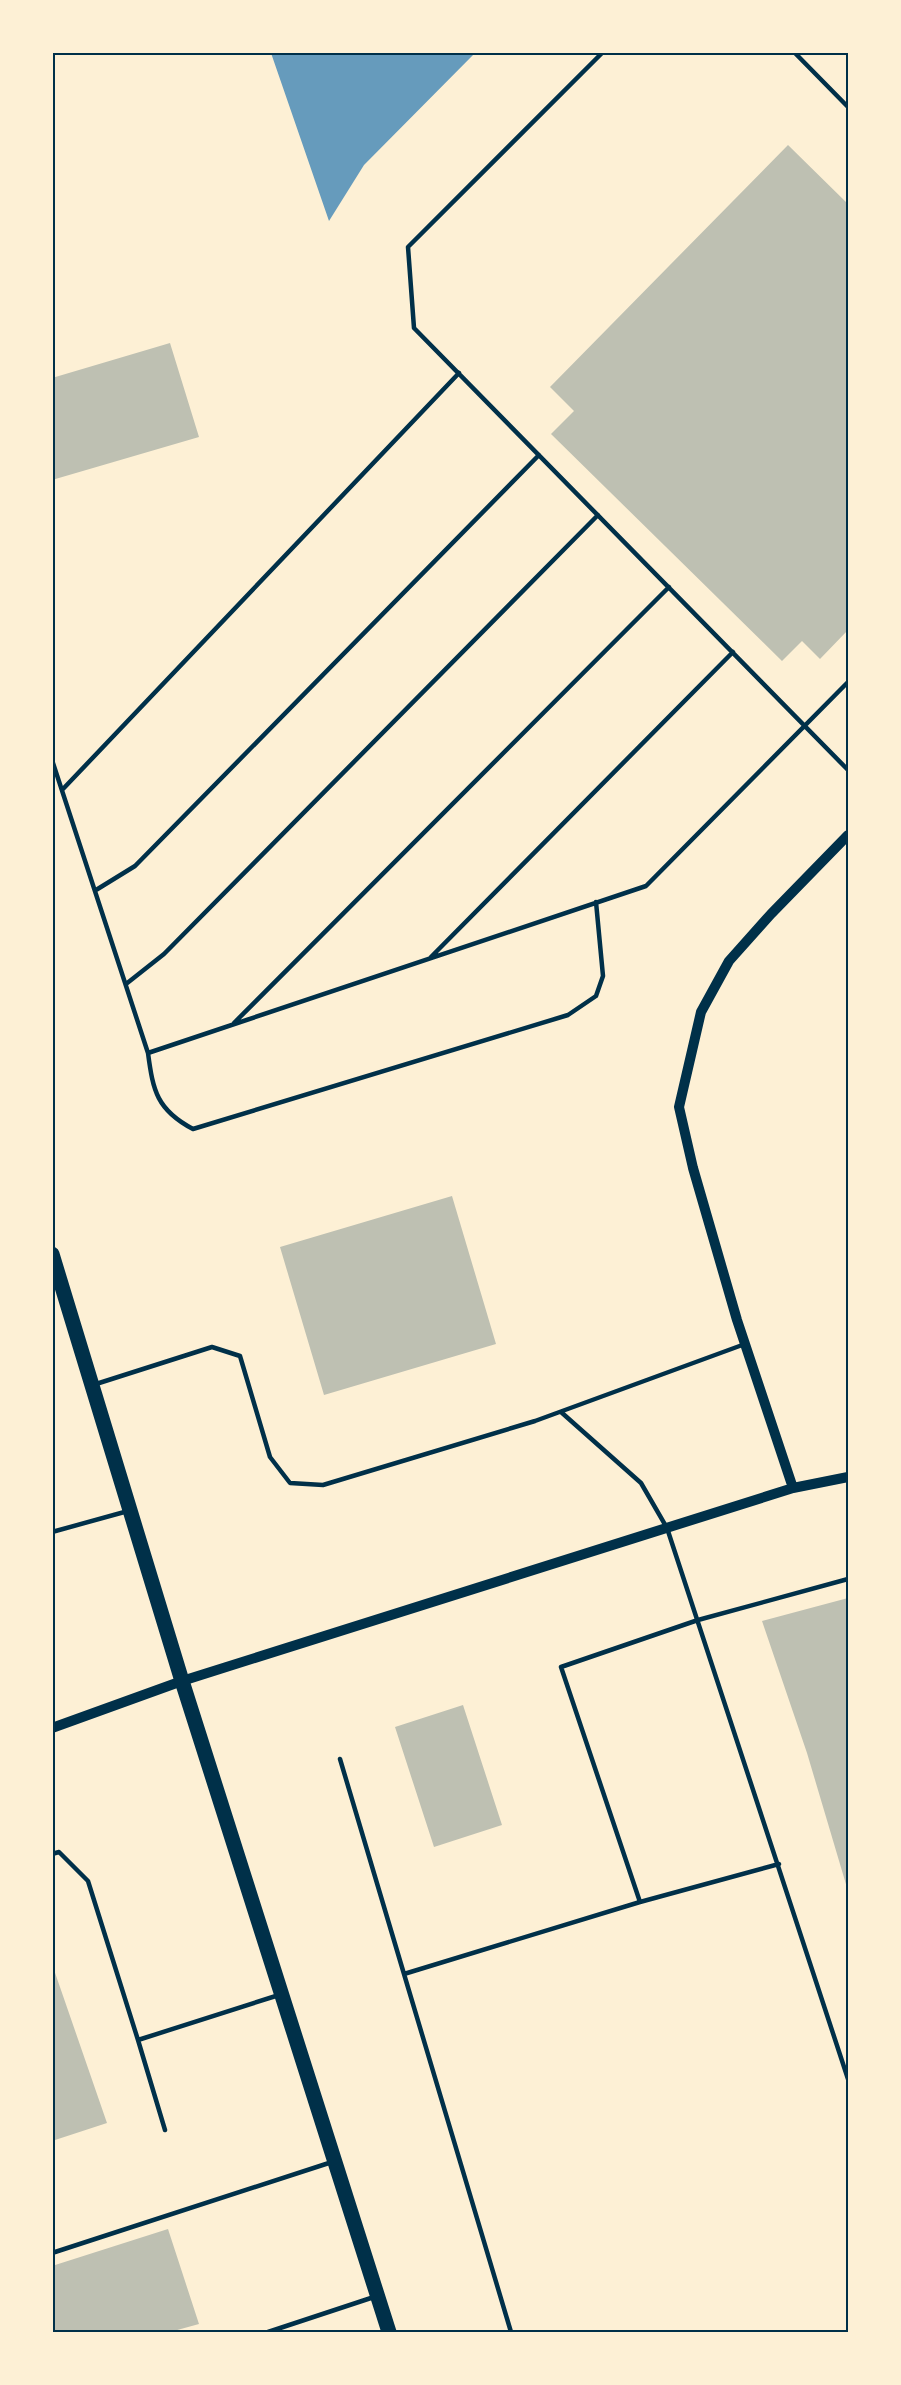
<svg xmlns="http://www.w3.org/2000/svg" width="901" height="2385" font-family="'Open Sans',sans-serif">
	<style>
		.water { fill: #669bbc }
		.building { fill: #bec0b2 }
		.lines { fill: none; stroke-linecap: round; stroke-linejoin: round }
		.service { stroke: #003049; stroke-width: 4.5 }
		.tertiary { stroke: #003049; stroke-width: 10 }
		.primary { stroke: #003049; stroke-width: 15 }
		.neatline { fill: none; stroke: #003049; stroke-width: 2 }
	</style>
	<rect width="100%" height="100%" fill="#fdf0d5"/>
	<path class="water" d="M271 53V52L475 53 364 165 329 221Z"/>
	<path class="building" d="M788 145 848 204V630L820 659 802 641 782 661 551 434 574 411 550 387Z
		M170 343 199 437 52 480V378Z
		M452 1196 496 1344 324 1395 280 1247Z
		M848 1598V1891L807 1753 762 1621Z
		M463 1705 502 1825 434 1847 395 1727Z
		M52 1964 107 2123 52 2141Z
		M168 2229 199 2324 170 2332H52V2266Z"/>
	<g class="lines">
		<path class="service" d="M603 52 408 247 414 328 848 770
			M794 52 848 107
			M52 760 148 1053 646 886 848 682
			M63 789 459 373
			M96 890 135 866 539 455
			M431 957 733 652
			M126 984 164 954 598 515
			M234 1023 669 587
			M148 1053C153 1091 157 1110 193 1129L568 1015 596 996 603 976 596 902
			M96 1384 212 1347 240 1356 270 1457 290 1483 323 1485 535 1421 745 1344
			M561 1412 641 1483 667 1528 848 2079
			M52 1532 128 1511
			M340 1759 404 1974
			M52 1854 59 1852 88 1881 138 2040
			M640 1902 779 1864
			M165 2130 138 2040 279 1995
			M52 2253 332 2162
			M268 2332 374 2297
			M511 2332 404 1974 640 1902 561 1667 698 1620 848 1579"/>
		<path class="tertiary" d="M793 1488 737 1320 693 1168 679 1107 701 1012 729 961 771 914 848 835
			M52 1728 182 1681 793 1488 848 1477"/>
		<path class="primary" d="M52 1254 182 1681 389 2332"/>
	</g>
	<rect width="901" height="2385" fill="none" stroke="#fdf0d5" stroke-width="108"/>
	<rect x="54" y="54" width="793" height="2277" class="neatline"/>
</svg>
